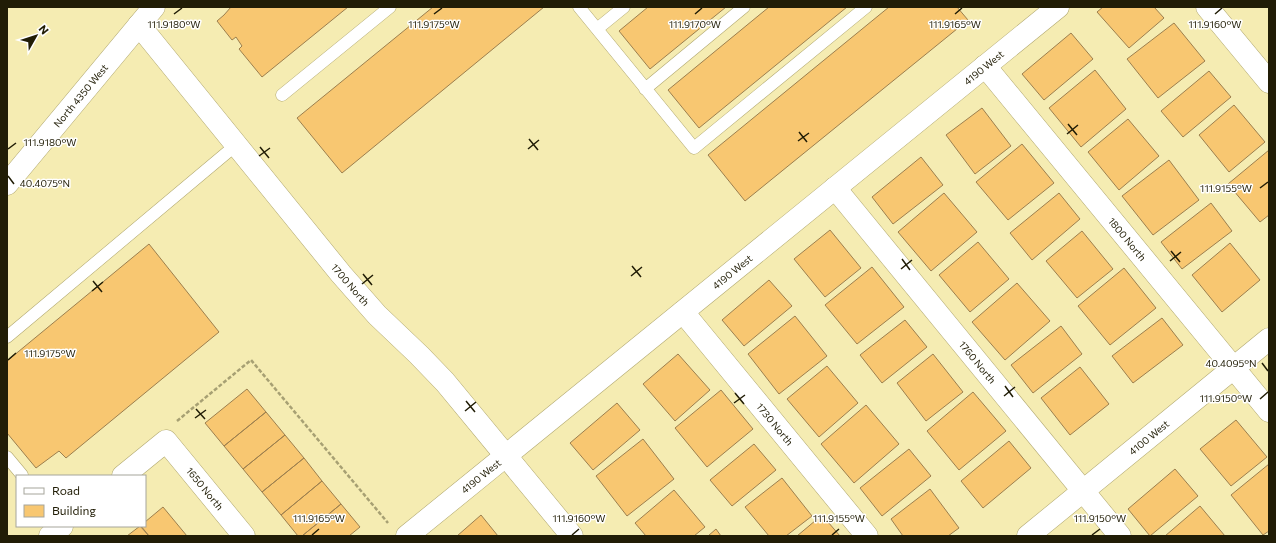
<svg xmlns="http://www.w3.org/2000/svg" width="1276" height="543" font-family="Commissioner,sans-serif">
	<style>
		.building { fill: #f8c771; stroke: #9c7f4e }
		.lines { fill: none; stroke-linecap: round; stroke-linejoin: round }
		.service-casing { stroke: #b1a870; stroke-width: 13 }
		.minor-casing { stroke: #b1a870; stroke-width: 23 }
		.path { stroke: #a7a073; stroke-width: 2.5; stroke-dasharray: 4 2; stroke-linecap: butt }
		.service { stroke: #fff; stroke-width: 12 }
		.minor { stroke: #fff; stroke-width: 22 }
		.ticks { fill: none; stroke: #211d06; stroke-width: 1.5 }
		.labels { text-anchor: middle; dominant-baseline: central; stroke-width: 3; stroke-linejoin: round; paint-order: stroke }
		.street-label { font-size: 10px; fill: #211d06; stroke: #fff }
		.ticks-label { font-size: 10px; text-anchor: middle; fill: #211d06; stroke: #fff; stroke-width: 3; stroke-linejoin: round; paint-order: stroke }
	</style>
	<rect width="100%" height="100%" fill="#f5ecb2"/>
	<path class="building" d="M231 7H348L262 77 239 49 242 46 236 37 232 40 217 21 224 15Z
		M433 7H544L342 173 297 118Z
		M648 7H726L650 69 619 31Z
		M769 7H847L699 128 668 90Z
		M889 7H957L968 20 745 201 708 155Z
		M1103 7H1154L1164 18 1129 48 1097 12Z
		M1174 23 1205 61 1158 98 1127 59Z
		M1071 33 1093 59 1044 100 1022 74Z
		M1095 70 1126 109 1081 147 1049 108Z
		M1209 71 1231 97 1183 137 1161 111Z
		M1234 105 1265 142 1229 172 1199 135Z
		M982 108 1011 146 975 174 946 135Z
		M1128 119 1159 156 1119 190 1088 152Z
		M1022 144 1054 183 1008 220 976 182Z
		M1269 150V215L1260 222 1228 184Z
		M921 157 943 185 893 224 872 197Z
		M1169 160 1199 200 1153 235 1122 196Z
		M944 193 977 232 931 271 898 232Z
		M1059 193 1080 219 1032 260 1010 233Z
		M1211 203 1232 231 1182 269 1161 242Z
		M830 230 861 268 825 297 794 259Z
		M1082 231 1113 269 1077 298 1046 261Z
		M978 242 1009 279 970 312 939 275Z
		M1230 243 1260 280 1222 312 1192 275Z
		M149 244 219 332 66 458 59 451 36 468 7 433V361Z
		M872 267 904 307 857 344 825 305Z
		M1124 268 1156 308 1110 345 1078 306Z
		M769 280 792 306 744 346 722 320Z
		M1017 283 1050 321 1005 360 972 322Z
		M795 316 827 356 779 394 748 354Z
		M1162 318 1183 345 1133 383 1112 356Z
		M905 320 927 347 882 383 860 355Z
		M1061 326 1082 354 1033 393 1011 365Z
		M678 354 710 390 675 421 643 384Z
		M933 354 963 392 926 421 897 383Z
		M827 366 858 403 819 437 787 399Z
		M1080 367 1109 404 1070 435 1041 398Z
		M247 389 266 412 224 446 205 423Z
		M721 390 753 429 707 467 675 428Z
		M973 392 1006 431 959 470 927 431Z
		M617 403 640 430 593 470 570 443Z
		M866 405 899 444 854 483 821 444Z
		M266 412 285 435 243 469 224 446Z
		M1236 420 1267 457 1231 486 1200 449Z
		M285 435 304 458 262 492 243 469Z
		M643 439 674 479 627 516 596 476Z
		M1009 441 1031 468 983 508 961 481Z
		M754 444 776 470 732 506 710 480Z
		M909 449 931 476 882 516 860 488Z
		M304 458 322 481 281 515 262 492Z
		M1269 464V531L1263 535 1231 495Z
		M1175 469 1198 496 1150 536 1128 509Z
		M782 478 812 516 786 536H769L745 507Z
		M322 481 341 504 302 536H298L281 515Z
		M930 489 959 528 948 536H903L891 519Z
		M674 490 705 527 694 536H646L635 523Z
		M341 504 360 527 349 536H302Z
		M1200 506 1225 536H1165Z
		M163 507 187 536H149L141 526H145V522Z
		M481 515 498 536H457Z
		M822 515 840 536H797Z
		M140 526 149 536H127Z
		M716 529 721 536H708Z"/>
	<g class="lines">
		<g class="service-casing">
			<path id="service" d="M579 7 694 148 866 7
				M597 29 624 7
				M645 89 744 7
				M282 95 390 7
				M7 337 236 145
				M7 457 22 475"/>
		</g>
		<g class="minor-casing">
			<g id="minor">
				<path d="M1207 7 1269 82"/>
				<path id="s1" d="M139 25 341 274 377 315 419 355 445 382 572 536"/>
				<path id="s2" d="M985 66 1269 411"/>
				<path id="s3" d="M7 184 154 7"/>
				<path id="s4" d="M835 188 1120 536"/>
				<path id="s5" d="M683 312 867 536"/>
				<path id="s6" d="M123 476 166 441 244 536"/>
				<path d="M50 536 62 526"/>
				<path id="s7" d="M407 536 1058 7"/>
				<path id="s8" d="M1028 536 1269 339"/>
			</g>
		</g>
		<path class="path" d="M177 421 251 360 388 523"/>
		<use href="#service" class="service"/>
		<use href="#minor" class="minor"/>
	</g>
	<path class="ticks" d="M174 14 182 8M434 14 442 8M695 14 702 8M955 14 962 8M1215 14 1222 8M1068 124 1077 135M799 132 807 142M1067 134 1078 125M529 139 538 150M798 141 809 133M260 147 269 158M8 149 16 143M528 149 539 140M259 156 270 148M8 176 14 184M1260 188 1268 182M1171 251 1180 262M902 259 910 270M1170 261 1181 252M632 266 641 277M901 269 912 260M363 274 372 285M631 276 642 267M93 281 102 292M362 284 373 275M92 291 103 282M8 360 16 353M1262 363 1268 371M1005 386 1013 397M735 393 744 404M1004 396 1015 387M1260 399 1268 392M466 401 475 412M734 403 745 395M196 409 205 419M465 411 476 402M195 418 206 410M312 535 319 529M572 535 579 529M832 535 839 529M1092 535 1100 529"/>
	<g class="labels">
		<g class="street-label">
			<text stroke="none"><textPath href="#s7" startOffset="743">4190 West</textPath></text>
			<text stroke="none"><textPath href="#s3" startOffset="115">North 4350 West</textPath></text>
			<text stroke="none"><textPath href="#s2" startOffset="224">1800 North</textPath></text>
			<text stroke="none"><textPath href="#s7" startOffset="419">4190 West</textPath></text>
			<text stroke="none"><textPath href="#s1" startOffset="335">1700 North</textPath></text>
			<text stroke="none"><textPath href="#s4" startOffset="225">1760 North</textPath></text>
			<text stroke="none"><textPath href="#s5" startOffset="145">1730 North</textPath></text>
			<text stroke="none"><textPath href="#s8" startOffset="156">4100 West</textPath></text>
			<text stroke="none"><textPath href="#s7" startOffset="95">4190 West</textPath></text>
			<text stroke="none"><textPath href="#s6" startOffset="117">1650 North</textPath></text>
		</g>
	</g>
	<g class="ticks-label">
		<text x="174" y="28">111.9180°W</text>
		<text x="434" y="28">111.9175°W</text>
		<text x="695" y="28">111.9170°W</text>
		<text x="955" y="28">111.9165°W</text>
		<text x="1215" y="28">111.9160°W</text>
		<text x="50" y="146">111.9180°W</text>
		<text x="45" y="187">40.4075°N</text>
		<text x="1226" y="192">111.9155°W</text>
		<text x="50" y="357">111.9175°W</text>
		<text x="1231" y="367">40.4095°N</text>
		<text x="1226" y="402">111.9150°W</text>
		<text x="319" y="522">111.9165°W</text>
		<text x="579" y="522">111.9160°W</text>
		<text x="839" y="522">111.9155°W</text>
		<text x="1100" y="522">111.9150°W</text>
	</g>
	<rect width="1276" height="543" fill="none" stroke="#211d06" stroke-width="16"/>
	<rect x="16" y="475" width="130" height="52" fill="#ffffff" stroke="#a6a59b"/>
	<rect x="24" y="488" width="20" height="6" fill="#ffffff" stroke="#a6a59b"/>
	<text x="52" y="495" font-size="12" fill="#211d06">Road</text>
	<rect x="24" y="505" width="20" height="12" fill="#f8c771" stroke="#a6a59b"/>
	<text x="52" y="515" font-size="12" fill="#211d06">Building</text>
	<g transform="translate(36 36) rotate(51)" stroke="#ffffff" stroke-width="3" paint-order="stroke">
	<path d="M0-3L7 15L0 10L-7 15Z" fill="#211d06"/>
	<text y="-6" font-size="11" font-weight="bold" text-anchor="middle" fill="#211d06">N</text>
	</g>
</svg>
